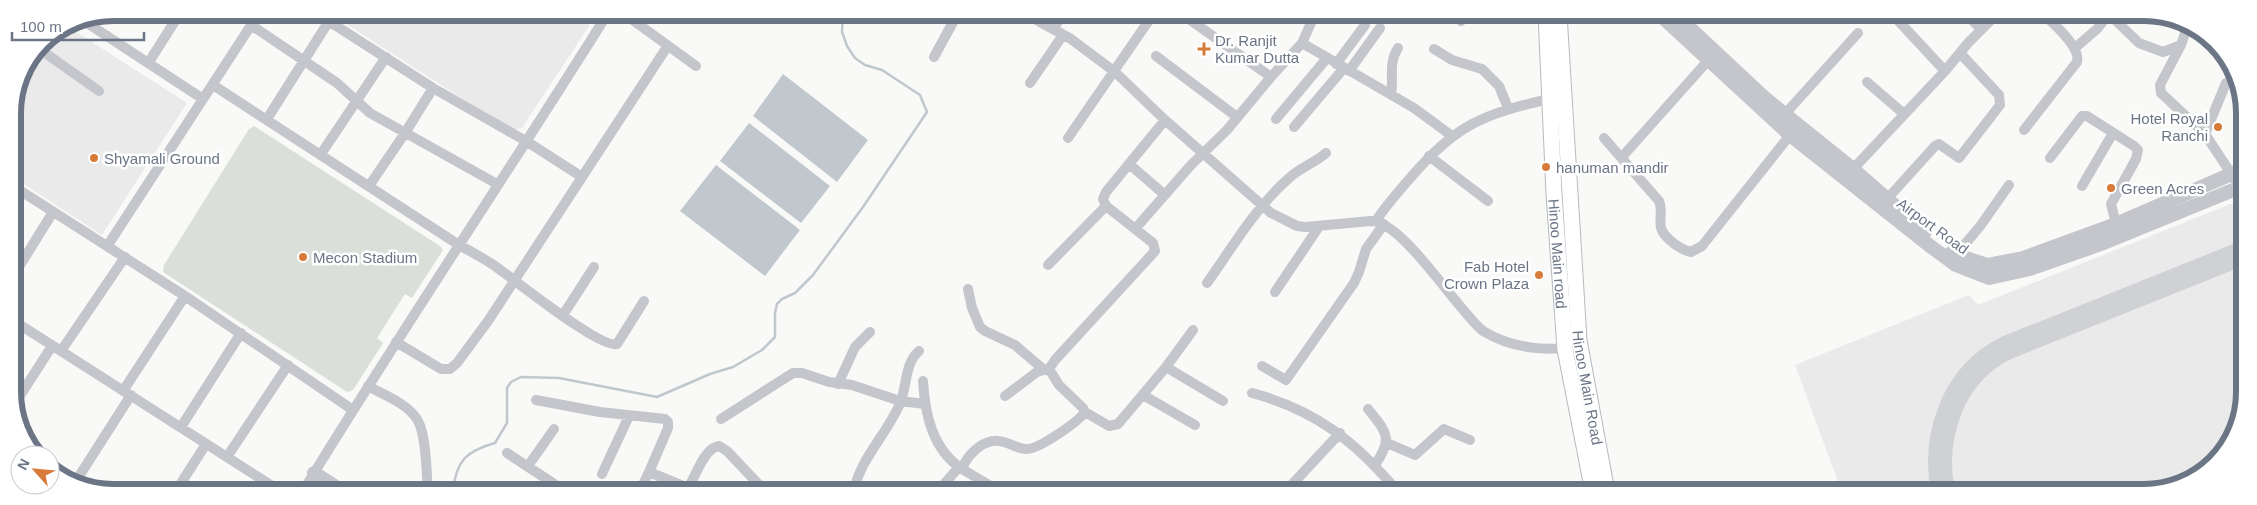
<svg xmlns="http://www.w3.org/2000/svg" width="2257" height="505" font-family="Arial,sans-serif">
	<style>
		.built { fill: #eaeaeb }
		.green { fill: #dae0d9 }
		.water { fill: #c0c7cd }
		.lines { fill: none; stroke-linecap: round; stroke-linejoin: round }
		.stream { stroke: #c0c7cd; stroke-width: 2.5 }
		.taxiway { stroke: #cfd1d4; stroke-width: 24 }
		.secondary-casing { stroke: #b6babf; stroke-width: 17 }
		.minor { stroke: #c4c6cb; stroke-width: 10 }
		.tertiary { stroke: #c4c6cb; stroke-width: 14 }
		.secondary { stroke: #fff; stroke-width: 15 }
		.poi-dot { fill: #d87b3a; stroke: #fff; stroke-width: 2 }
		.labels { text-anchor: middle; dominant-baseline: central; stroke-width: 5; stroke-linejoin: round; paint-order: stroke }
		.poi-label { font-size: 15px; fill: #6b7586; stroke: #fff; text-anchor: start }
		.street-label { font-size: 15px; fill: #6b7586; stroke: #fff }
		.rim { fill: none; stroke: #6b7586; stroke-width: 6 }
	</style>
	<rect width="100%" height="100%" fill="#f9f9f8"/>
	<path class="built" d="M329 13H587L589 26 522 128 511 130Z
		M67 26 187 103 102 235 13 177V107L20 75 42 42Z
		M2243 199V411L2210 467 2150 492H1842L1795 365 1969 295 1978 305Z"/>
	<path class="green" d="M254 126 440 246 443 250 412 298 405 294 377 338 383 343 353 390 347 392 163 272 164 265 249 129Z"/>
	<path class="water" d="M783 74 868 140 837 182 753 116Z
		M749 123 830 186 801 223 720 161Z
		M716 165 800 230 765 276 680 211Z"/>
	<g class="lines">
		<path class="stream" d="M453 491C456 461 466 451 495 443L507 423V388L511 382 521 377 559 378 657 397 710 374 733 367 762 350 775 337V313L777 304 782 299 795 293 813 275 863 207 927 112 920 95 882 70 865 65 855 58 847 46 842 32 843 13"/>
		<path class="taxiway" d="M1943 492C1932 436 1953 374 2006 348L2243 253"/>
		<g class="secondary-casing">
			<g id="secondary">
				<path id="s1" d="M1546 14 1554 194 1565 349 1593 492"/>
				<path id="s2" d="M1559 14 1579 340 1607 492"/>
			</g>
		</g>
		<path class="minor" d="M316 13 433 88 526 141 582 177
			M623 13 696 66
			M1024 13 1071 39 1115 72 1165 120 1271 213 1297 226 1305 227 1371 221C1403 221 1457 310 1483 331 1511 348 1548 353 1580 345
			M1892 14 1945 71
			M1966 14 1981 29
			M2109 14 2139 43 2163 52 2181 45
			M1183 15 1271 77
			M81 19 203 99
			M1461 21 1466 14
			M251 25 337 83 370 113 497 184
			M2187 27 2181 45 2160 85 2161 93 2205 134
			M1053 29 1064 13
			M1302 43 1414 108 1452 136
			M38 48 99 91
			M2075 48 2097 29 2109 14
			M1434 49 1452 60 1482 69 1499 86 1508 108
			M1156 56 1237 117
			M934 57 958 13
			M149 62 180 13
			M1336 64 1365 25
			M1349 71 1380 28
			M1867 82 1904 114
			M1030 83 1063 35
			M2226 83 2205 134 2240 187
			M213 85 459 245C470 251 481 257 492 264 512 277 599 349 617 344L644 301
			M1391 95C1394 78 1388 63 1398 48
			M1785 114 1858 33
			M267 119 329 21
			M1276 119 1327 58
			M1294 127 1344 68
			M2024 130 2077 62C2081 47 2054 24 2043 14
			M1068 138 1154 13
			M1604 138 1659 201C1663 210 1659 218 1661 228 1664 238 1681 250 1691 252L1702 246 1790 135
			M321 154 386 57
			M1429 156 1488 201
			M1622 157 1713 55
			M2050 158 2082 116H2087L2134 146 2138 150 2136 159 2111 204 2116 224
			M1129 164 1165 195
			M1853 169 1945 71 1968 43 1997 14
			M13 186 185 296 353 410
			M369 186 405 133 433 88
			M2082 186 2113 133
			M1888 198 1935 146 1939 144 1959 158 2000 105 1999 95 1960 53
			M1376 221C1386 205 1399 191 1412 176 1456 125 1483 114 1549 99
			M1135 229 1191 165 1227 130 1271 77 1302 43 1311 23 1308 14
			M108 245 259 13
			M1955 256 1981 225 2009 185
			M1048 265 1106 206
			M14 275 53 212
			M1207 283C1232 248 1255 208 1288 179 1299 168 1315 163 1326 153
			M968 289 972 308 980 327 985 331 1015 345 1043 369
			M1275 292 1318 228
			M563 315 594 267
			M14 321 280 491
			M396 342 441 369H450L457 363 488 321 667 47
			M61 351 125 257
			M1262 366 1286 380 1354 283 1359 272 1366 249 1384 224
			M1166 367 1223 401
			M923 381C925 414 932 449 962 469
			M838 384 855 347 870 332
			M368 386C382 394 403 402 414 415 427 428 426 472 428 491
			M123 391 185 296
			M1252 393C1316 410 1356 442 1398 492
			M1143 395 1195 425
			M1005 396 1037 372 1047 369
			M536 400 600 412 665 419 668 422V428L649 472 688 488C696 476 704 448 719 446L727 451 765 491
			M14 405 52 346
			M1368 409C1386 432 1394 437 1375 465
			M1085 412 1109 426 1118 424 1166 367 1193 330
			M721 419 793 373H802L829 382 852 385 900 401 925 404
			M181 427 241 333
			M1387 443 1415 455 1444 429 1470 440
			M507 453 565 491
			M227 457 288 365
			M528 466 554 429
			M602 474 629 416
			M76 481 131 395
			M176 491 206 444
			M303 491C402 329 508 173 608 13
			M640 491 649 472
			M854 491C860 458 889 432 901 401 907 384 905 363 919 351
			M938 491 959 467
			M999 491 962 469C968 453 986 436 1004 442 1011 444 1019 449 1026 449 1038 450 1078 422 1085 412L1083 408 1059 385 1049 369 1055 360 1155 251 1153 243 1106 206 1103 199 1106 192 1165 120
			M1285 492 1340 433"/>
		<path class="tertiary" d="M1659 14 1790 135 1930 246 1956 265 1989 278 2030 269 2101 244 2243 186
			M1675 14 1766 99 1853 169 1925 232
			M1951 253 1987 265 2023 258 2116 224 2243 169
			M314 473 342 491"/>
		<use href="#secondary" class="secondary"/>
	</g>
	<g class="poi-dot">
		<path d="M1201.5 41.5h5v5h5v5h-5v5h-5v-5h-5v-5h5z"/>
		<circle cx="2218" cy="127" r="5"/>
		<circle cx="94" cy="158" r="5"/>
		<circle cx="1546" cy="167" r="5"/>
		<circle cx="2111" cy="188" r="5"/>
		<circle cx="303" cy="257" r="5"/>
		<circle cx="1539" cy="275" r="5"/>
	</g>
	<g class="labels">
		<g class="poi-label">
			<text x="1215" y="40">Dr. Ranjit<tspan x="1215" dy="17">Kumar Dutta</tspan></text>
			<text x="2208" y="118" text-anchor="end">Hotel Royal<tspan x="2208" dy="17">Ranchi</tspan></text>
			<text x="104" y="158">Shyamali Ground</text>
			<text x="1556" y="167">hanuman mandir</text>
			<text x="2121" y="188">Green Acres</text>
			<text x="313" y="257">Mecon Stadium</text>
			<text x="1529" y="266" text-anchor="end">Fab Hotel<tspan x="1529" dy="17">Crown Plaza</tspan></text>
		</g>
		<g class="street-label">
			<text transform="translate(1933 226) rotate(36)">Airport Road</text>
			<text stroke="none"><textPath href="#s1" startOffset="240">Hinoo Main road</textPath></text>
			<text stroke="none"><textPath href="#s2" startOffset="375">Hinoo Main Road</textPath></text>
		</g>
	</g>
	<path d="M0 0H2257V505H0ZM113 21H2144A92 92 0 0 1 2236 113V392A92 92 0 0 1 2144 484H113A92 92 0 0 1 21 392V113A92 92 0 0 1 113 21Z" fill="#fff" fill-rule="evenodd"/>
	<path class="rim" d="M113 21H2144A92 92 0 0 1 2236 113V392A92 92 0 0 1 2144 484H113A92 92 0 0 1 21 392V113A92 92 0 0 1 113 21Z"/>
	<g transform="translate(35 470) rotate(297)"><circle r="24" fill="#ffffff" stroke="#c4c8cf"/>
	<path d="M0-4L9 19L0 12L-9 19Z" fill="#d87b3a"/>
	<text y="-8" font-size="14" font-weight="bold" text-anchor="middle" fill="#6b7586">N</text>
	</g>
	<path d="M12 32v8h132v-8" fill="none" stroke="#6b7586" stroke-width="2.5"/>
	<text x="20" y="32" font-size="15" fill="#6b7586" stroke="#ffffff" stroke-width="4" paint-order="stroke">100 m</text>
</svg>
